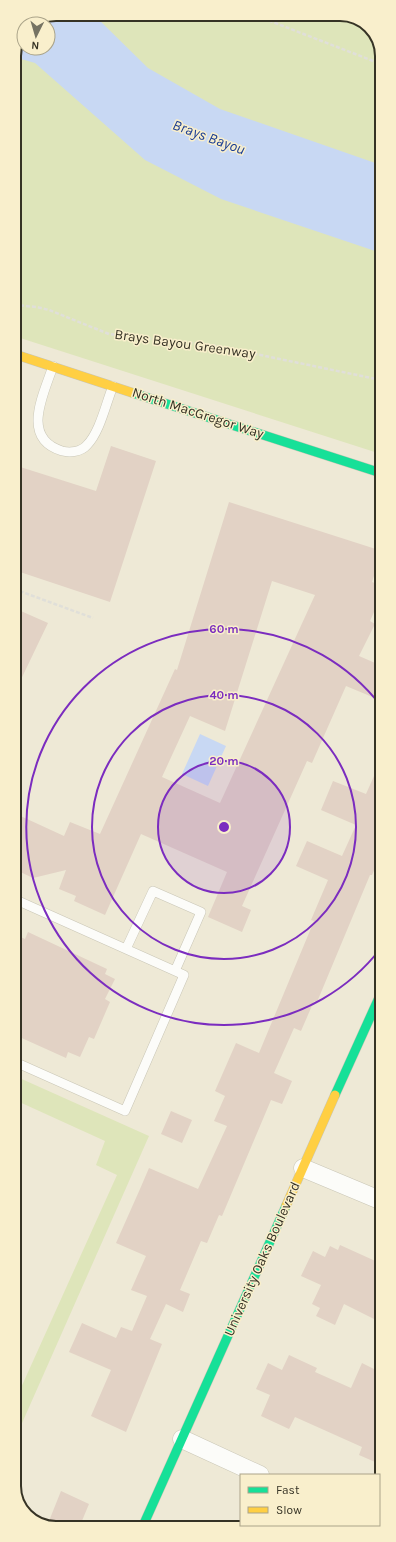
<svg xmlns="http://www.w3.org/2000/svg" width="396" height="1542" font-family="Karla,sans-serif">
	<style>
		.green { fill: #dee5ba }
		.water { fill: #c8d8f3 }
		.building { fill: #e2d2c5; fill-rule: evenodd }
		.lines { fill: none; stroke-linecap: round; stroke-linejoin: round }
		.lane-casing { stroke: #c9c6b6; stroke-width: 10 }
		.street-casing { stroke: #c9c6b6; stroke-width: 19 }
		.fast-casing { stroke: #c9c6b6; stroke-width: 10 }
		.slow-casing { stroke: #c9c6b6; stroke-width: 10 }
		.path { stroke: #e0dfd9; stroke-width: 2.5; stroke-dasharray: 4 2; stroke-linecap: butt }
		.lane { stroke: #fcfcf9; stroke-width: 9 }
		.street { stroke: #fcfcf9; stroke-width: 18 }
		.fast { stroke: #16e098; stroke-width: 9 }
		.slow { stroke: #ffcf43; stroke-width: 9 }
		.ring { fill: none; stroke: #7b2cbf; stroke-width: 2 }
		.labels { text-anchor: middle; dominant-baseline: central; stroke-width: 3; stroke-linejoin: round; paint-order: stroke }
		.street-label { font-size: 14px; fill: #363325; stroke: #f9efcc }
		.water-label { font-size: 15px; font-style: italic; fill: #1b3e94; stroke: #f9efcc }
		.rim { fill: none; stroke: #363325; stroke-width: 2 }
		.centre { fill: #7b2cbf; stroke: #f9efcc; stroke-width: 2 }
		.ring-label { font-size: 12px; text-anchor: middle; font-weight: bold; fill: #7b2cbf; stroke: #f9efcc; stroke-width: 3; stroke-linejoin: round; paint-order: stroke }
	</style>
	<rect width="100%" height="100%" fill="#eee9d6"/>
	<path class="green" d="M56 14H345L369 26 381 48V454L14 336V56L24 32V48H48V24H32Z
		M15 1076 149 1136 15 1439V1401L117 1175 96 1165 105 1141 15 1100Z"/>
	<path class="water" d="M56 14H93L148 68 220 109 381 165V253L221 199 145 160 35 63 14 57 24 32V48H48V24H32Z
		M200 734 226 746 208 786 182 774Z"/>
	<path class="building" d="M111 446 156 461 110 602 14 570V465L96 491Z
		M229 502 382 551 372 582 382 586V594L370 621 375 624 359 656 382 666V701L346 686 312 763 307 761 242 906 251 910 242 932 208 917 227 872 141 834 105 915 74 901 76 896 59 889 66 870 33 878 14 869V813L64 836 70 822 100 834 175 669 177 670ZM272 581 315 595 220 803 162 777 190 716 225 731Z
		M14 608 48 623 14 694Z
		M382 758V852L372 875H370L317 1002 314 1001 301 1031 294 1028 274 1073 292 1081 282 1104 271 1100 222 1216 219 1215 207 1243 201 1241 180 1290 190 1294 183 1312 166 1304 150 1339 162 1344 126 1432 91 1416 111 1370 69 1352 82 1323 116 1338 121 1327 132 1331 147 1296 131 1290 146 1256 116 1243 140 1189 149 1168 198 1189 227 1126 214 1121 225 1096 215 1091 236 1043 259 1053 314 921 311 920 328 880 296 866 307 841 342 856 356 825 321 810 333 781 366 794Z
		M28 932 107 969 105 974 115 979 105 999 110 1002 94 1039 89 1037 80 1057 68 1052 66 1058 15 1035 14 934 25 939Z
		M171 1111 192 1120 182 1143 161 1134Z
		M340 1245 382 1264V1308L376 1320 344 1304 335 1325 316 1316 320 1308 312 1304 321 1285 301 1276 313 1251 325 1257 330 1246 338 1250Z
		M289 1355 317 1368 315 1372 351 1388 362 1363 382 1373V1465L359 1455 362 1447 295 1417 289 1429 261 1416 270 1395 256 1389 268 1363 282 1370Z
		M61 1491 89 1504 79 1528H51L47 1526Z"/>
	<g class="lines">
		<g class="lane-casing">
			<path id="lane" d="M53 366C44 394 20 438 62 451 70 453 81 452 87 445 100 432 106 403 113 386
				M14 899 184 975 125 1111 15 1062
				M126 949 153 891 201 912 175 971"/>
		</g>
		<g class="street-casing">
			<path id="street" d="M303 1168 382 1201
				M182 1439 260 1475"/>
		</g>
		<g class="fast-casing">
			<path id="fast" d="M133 393 381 473
				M335 1095 382 991
				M142 1528 286 1206"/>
		</g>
		<g class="slow-casing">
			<path id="slow" d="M14 354 133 393
				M286 1206 335 1095"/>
		</g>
		<path class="path" d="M252 14 381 64
			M14 305 37 307 49 310 109 334 217 346 381 380
			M14 589 93 618"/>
		<use href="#lane" class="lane"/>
		<use href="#street" class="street"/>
		<use href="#fast" class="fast"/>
		<use href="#slow" class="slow"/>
	</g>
	<circle cx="224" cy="827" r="66" fill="#7b2cbf" fill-opacity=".12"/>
	<g class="ring">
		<circle cx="224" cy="827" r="66"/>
		<circle cx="224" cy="827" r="132"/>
		<path d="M381 948A198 198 0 1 1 381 706"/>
	</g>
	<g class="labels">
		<g class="street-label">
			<text transform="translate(185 344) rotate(8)">Brays Bayou Greenway</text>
			<text transform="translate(198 413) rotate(18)">North MacGregor Way</text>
			<text transform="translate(262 1259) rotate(-66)">University Oaks Boulevard</text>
		</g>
		<g class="water-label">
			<text transform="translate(209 137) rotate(20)">Brays Bayou</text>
		</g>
	</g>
	<path d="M0 0H396V1542H0ZM56 21H340A35 35 0 0 1 375 56V1486A35 35 0 0 1 340 1521H56A35 35 0 0 1 21 1486V56A35 35 0 0 1 56 21Z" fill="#f9efcc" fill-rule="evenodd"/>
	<path class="rim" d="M56 21H340A35 35 0 0 1 375 56V1486A35 35 0 0 1 340 1521H56A35 35 0 0 1 21 1486V56A35 35 0 0 1 56 21Z"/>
	<circle cx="224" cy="827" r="6" class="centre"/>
	<g class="ring-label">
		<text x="224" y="633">60 m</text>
		<text x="224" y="699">40 m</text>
		<text x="224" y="765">20 m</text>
	</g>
	<rect x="240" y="1474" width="140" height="52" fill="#f9efcc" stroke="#aba489"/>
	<rect x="248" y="1487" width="20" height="6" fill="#16e098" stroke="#aba489"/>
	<text x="276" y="1494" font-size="12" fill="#363325">Fast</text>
	<rect x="248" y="1507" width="20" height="6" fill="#ffcf43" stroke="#aba489"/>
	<text x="276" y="1514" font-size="12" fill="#363325">Slow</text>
	<g transform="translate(36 36) rotate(185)"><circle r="19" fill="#f9efcc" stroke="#aba489"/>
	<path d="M0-3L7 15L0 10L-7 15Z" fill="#767363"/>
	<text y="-6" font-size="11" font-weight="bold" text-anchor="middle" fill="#363325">N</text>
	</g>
</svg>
